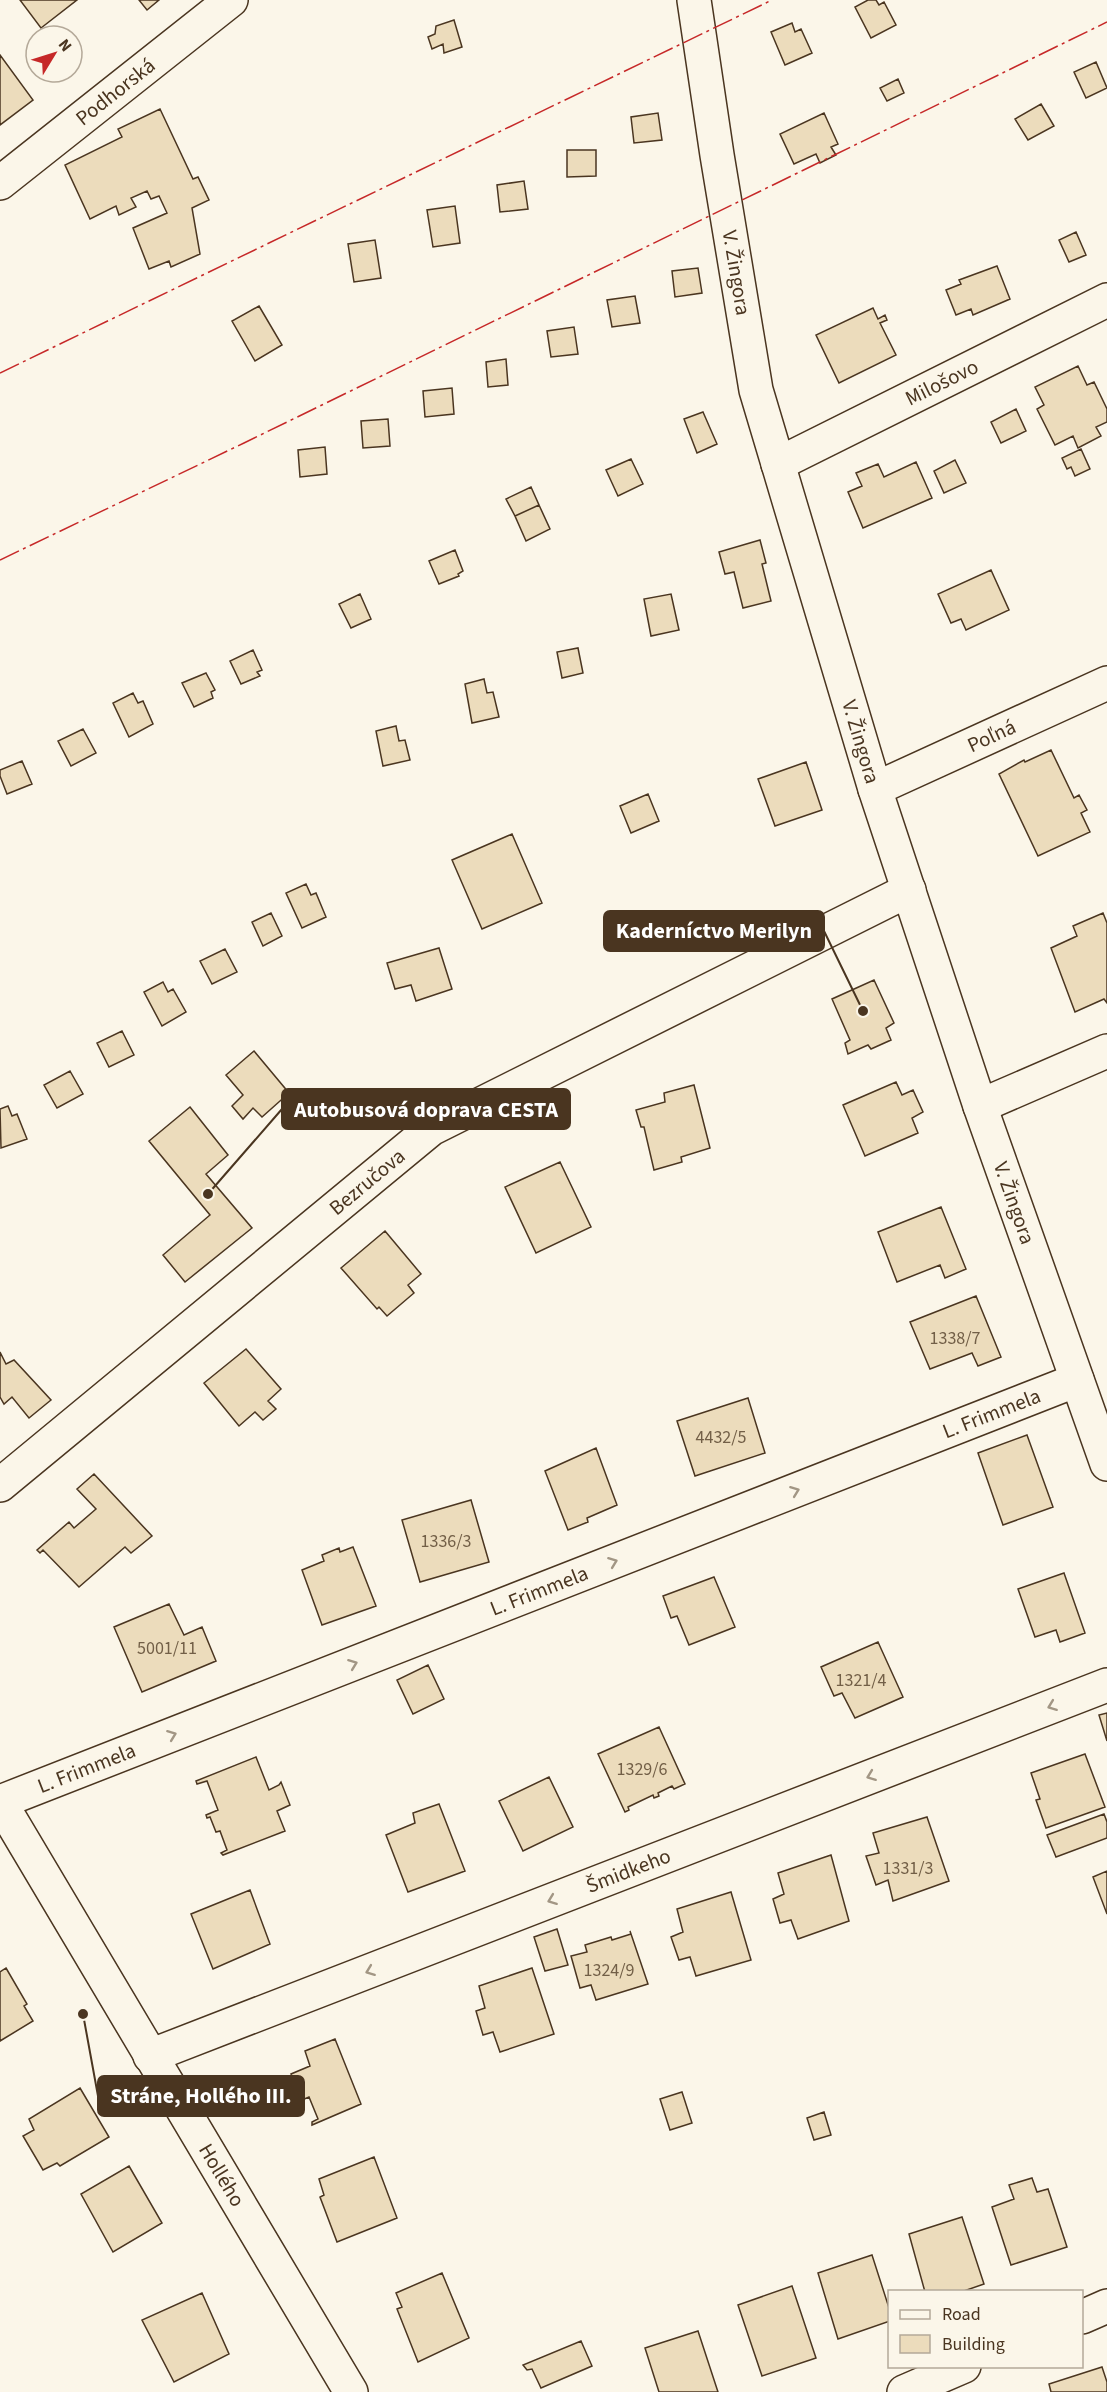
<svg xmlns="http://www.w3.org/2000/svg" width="1107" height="2392" font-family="'Source Sans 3',sans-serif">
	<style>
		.building { fill: #ecdcbc; stroke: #4a3520; stroke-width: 1.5 }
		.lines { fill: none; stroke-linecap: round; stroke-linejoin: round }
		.minor-casing { stroke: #4a3520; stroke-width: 36 }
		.minor { stroke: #fbf6e9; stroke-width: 33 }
		.power { stroke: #c62828; stroke-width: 1.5; stroke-dasharray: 21 4.5 3 4.5; stroke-linecap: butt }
		.oneway { stroke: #a29684 }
		.labels { text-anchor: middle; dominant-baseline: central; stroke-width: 4.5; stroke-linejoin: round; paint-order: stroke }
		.number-label { font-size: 18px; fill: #725f47 }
		.street-label { font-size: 21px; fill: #4a3520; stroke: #fbf6e9 }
		.leader { fill: none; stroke: #4a3520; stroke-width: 2 }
		.callout-dot { fill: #4a3520; stroke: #fbf6e9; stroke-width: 2 }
		.callout { fill: #4a3520; stroke: #4a3520; stroke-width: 2 }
		.callout-label { font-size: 22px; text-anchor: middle; font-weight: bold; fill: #fff }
	</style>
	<rect width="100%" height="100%" fill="#fbf6e9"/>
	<path class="building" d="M20 0H77L41 28Z
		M139 0H159L147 10Z
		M868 0H876L879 5 884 2 896 25 871 38 855 7Z
		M454 20 462 47 444 53 443 44 432 49 428 37 435 34 436 26Z
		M792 23 795 32 801 29 812 53 785 65 771 32Z
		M0 55 33 100 0 125Z
		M1096 62 1107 88 1086 98 1074 72Z
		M898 79 904 93 887 101 880 88Z
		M1041 104 1054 126 1028 140 1015 119Z
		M160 109 193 179 198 177 209 200 192 208 200 254 171 267 169 261 149 269 133 228 167 213 159 196 151 199 147 191 131 198 136 207 119 215 116 206 90 219 65 165 122 137 118 129Z
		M658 113 662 140 634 143 631 117Z
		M824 113 838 144 831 147 836 155 820 163 816 154 794 164 780 134Z
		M567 150H596V176L567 177Z
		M524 181 528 209 500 212 497 185Z
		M455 206 460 243 433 247 427 210Z
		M1076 232 1086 255 1069 262 1059 240Z
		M375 240 381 278 354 282 348 244Z
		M997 266 1010 299 973 315 971 309 956 315 946 290 961 284 959 280Z
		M698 268 702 293 675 297 672 271Z
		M635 296 640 323 612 327 607 300Z
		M259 306 282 345 255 361 232 321Z
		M873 308 878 319 885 315 887 320 880 323 896 355 839 383 816 335Z
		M574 327 578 354 551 357 547 331Z
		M506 359 508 385 488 387 486 362Z
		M1078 366 1087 385 1094 382 1107 409V422L1096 427 1101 436 1078 448 1073 436 1055 445 1037 409 1044 405 1035 387Z
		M452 388 454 414 425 417 423 391Z
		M1016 409 1026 431 1001 443 991 422Z
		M703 412 717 444 697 453 684 419Z
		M388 419 390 446 363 448 361 421Z
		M325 447 327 474 300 477 298 450Z
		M1081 449 1090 469 1075 476 1071 467 1067 469 1062 458Z
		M631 459 643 484 618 496 606 470Z
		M955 460 966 483 944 493 934 471Z
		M916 462 932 498 863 528 848 492 862 486 856 473 878 464 884 477Z
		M531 487 539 505 515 516 506 499Z
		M539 505 550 529 526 541 515 516Z
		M760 540 766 563 762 564 771 601 743 608 734 572 725 574 719 552Z
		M455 550 463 571 458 574 459 576 439 584 429 561Z
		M991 570 1009 610 966 630 961 619 951 623 938 594Z
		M360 594 371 619 351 628 339 604Z
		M671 594 679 630 651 636 644 599Z
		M578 648 583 673 562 678 557 652Z
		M253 650 262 670 257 672 260 676 241 684 230 661Z
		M206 673 215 690 211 692 213 698 194 707 182 683Z
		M484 679 487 693 493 692 499 717 472 723 465 684Z
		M133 693 138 703 143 701 153 724 129 737 113 703Z
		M396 726 399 741 405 740 410 760 383 766 376 731Z
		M83 729 96 753 71 766 58 741Z
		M1051 750 1074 798 1079 795 1087 810 1081 813 1090 832 1038 856 999 774 1024 760 1025 762Z
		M22 761 32 784 7 794 0 776V770Z
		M806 762 822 810 775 826 758 779Z
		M648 794 659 821 631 833 620 806Z
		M512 834 542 903 482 929 452 860Z
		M306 884 311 895 316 893 326 917 302 928 286 893Z
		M271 913 282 936 263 946 252 922Z
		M1103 913 1107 923V1003L1104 999 1075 1012 1051 948 1077 936 1073 926Z
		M439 948 452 989 416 1001 411 985 395 989 387 963Z
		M225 949 237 972 212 984 200 961Z
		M874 980 894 1023 886 1028 891 1040 871 1049 868 1045 848 1054 845 1043 850 1040 832 999Z
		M163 982 168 992 173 989 186 1012 162 1026 144 992Z
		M122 1031 134 1055 109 1067 97 1043Z
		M254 1051 289 1093 262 1117 253 1108 243 1119 232 1106 243 1095 226 1075Z
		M70 1071 83 1094 57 1108 44 1085Z
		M896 1082 902 1095 913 1090 923 1112 912 1118 918 1133 865 1156 843 1105Z
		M694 1085 710 1148 681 1157 682 1162 654 1170 644 1127H641L636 1110 665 1102 664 1093Z
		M8 1106 12 1116 17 1114 27 1139 1 1148 0 1109Z
		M190 1107 228 1155 206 1174 252 1228 185 1282 163 1255 210 1215 149 1141Z
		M560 1162 591 1227 536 1253 505 1187Z
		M941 1207 966 1269 945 1278 940 1265 897 1282 878 1232Z
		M385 1231 421 1274 408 1285 414 1293 387 1316 379 1307 377 1309 341 1268Z
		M976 1296 1001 1357 978 1366 972 1353 930 1369 910 1322Z
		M246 1349 281 1389 268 1401 276 1409 263 1420 255 1412 239 1426 204 1383Z
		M0 1352 6 1364 14 1360 51 1400 29 1418 12 1397 4 1404 0 1397Z
		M748 1398 765 1453 695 1476 677 1421Z
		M1027 1435 1053 1507 1003 1525 978 1453Z
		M596 1448 617 1505 587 1518 588 1522 568 1530 545 1471Z
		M94 1474 152 1536 131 1553 125 1547 79 1587 43 1550 40 1553 37 1550 69 1522 74 1528 96 1509 77 1489Z
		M471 1500 489 1562 420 1582 402 1520Z
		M353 1547 376 1606 322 1625 302 1570 324 1561 322 1555 339 1548 340 1552Z
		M1064 1573 1085 1633 1060 1642 1056 1630 1035 1637 1018 1589Z
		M714 1577 735 1627 689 1645 677 1616 671 1618 663 1596Z
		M169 1604 184 1635 202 1627 216 1661 142 1692 114 1627Z
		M878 1642 903 1697 855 1718 842 1693 834 1696 821 1667Z
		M428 1665 444 1699 413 1714 397 1680Z
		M1107 1713V1741L1099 1715Z
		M659 1727 685 1784 674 1789 672 1786 658 1793 659 1796 654 1798 653 1795 628 1807 629 1810 625 1812 598 1754Z
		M1085 1754 1105 1807 1046 1828 1036 1800 1040 1799 1031 1773Z
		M256 1757 269 1790 279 1785 281 1782 290 1805 277 1811 285 1831 223 1855 221 1853 227 1850 220 1831 216 1832 210 1817 207 1818 206 1815 218 1810 207 1781 197 1784 196 1781Z
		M549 1777 573 1827 523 1851 499 1801Z
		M439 1804 465 1871 408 1892 386 1835 415 1823 413 1813Z
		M1104 1814 1107 1822V1838L1056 1857 1047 1835Z
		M927 1817 949 1881 893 1901 888 1880 876 1885 866 1856 879 1853 873 1833Z
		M831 1855 849 1921 798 1939 791 1920 780 1923 773 1899 784 1894 778 1873Z
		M1107 1871V1914L1093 1877Z
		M250 1890 270 1944 213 1969 191 1914Z
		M731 1892 751 1960 696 1976 690 1957 679 1960 671 1937 683 1932 677 1909Z
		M557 1929 568 1965 545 1971 534 1937Z
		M630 1931 648 1984 596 2000 591 1985 580 1988 571 1956 587 1952 585 1945 611 1937 612 1940 631 1934Z
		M6 1968 27 2004 24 2006 33 2021 0 2041V1972Z
		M532 1968 554 2034 500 2052 493 2032 483 2035 476 2011 485 2008 479 1986Z
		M335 2039 361 2104 312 2125V2122L318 2119 309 2097 302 2100 291 2074 310 2066 305 2051Z
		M80 2088 109 2137 60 2166 57 2163 43 2170 23 2136 34 2130 29 2119Z
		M682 2092 692 2123 670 2130 660 2099Z
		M824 2112 831 2135 814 2140 807 2118Z
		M374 2157 397 2218 337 2242 320 2197 324 2195 319 2179Z
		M129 2166 162 2223 113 2252 81 2194Z
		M1032 2178 1037 2192 1048 2189 1067 2247 1011 2265 992 2207 1014 2199 1009 2185Z
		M962 2217 984 2284 961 2292H925L909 2234Z
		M872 2255 890 2311V2321L838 2339 818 2273Z
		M442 2273 469 2338 418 2362 397 2309 402 2307 396 2293Z
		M792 2286 816 2358 762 2376 738 2305Z
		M202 2293 229 2354 174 2382 142 2320Z
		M698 2331 718 2392H659L645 2348Z
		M581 2341 592 2366 541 2388 532 2369 527 2370 523 2365Z
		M1102 2367 1107 2382V2392H1051L1049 2384Z"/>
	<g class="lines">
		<g class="minor-casing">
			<g id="minor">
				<path id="s1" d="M694 0 717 155 756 390 875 789 980 1106 1107 1464"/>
				<path id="s2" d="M0 183 231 0"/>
				<path id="s3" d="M778 464 1107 300"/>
				<path id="s4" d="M875 789 1107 683"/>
				<path d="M980 1106 1107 1051"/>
				<path id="s5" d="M0 1485 431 1129 909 890"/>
				<path id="s6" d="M0 1802 1077 1380"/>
				<path id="s7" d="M0 1802 351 2392"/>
				<path id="s8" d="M150 2056 1107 1685"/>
				<path d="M1082 2317 1107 2306"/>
				<path d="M904 2392 964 2366"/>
			</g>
		</g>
		<use href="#minor" class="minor"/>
		<path class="power" d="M0 373 772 0
			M0 560 244 443 1107 22"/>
	</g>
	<defs><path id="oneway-chevron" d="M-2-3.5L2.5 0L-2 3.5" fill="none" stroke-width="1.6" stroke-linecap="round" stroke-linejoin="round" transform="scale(1.5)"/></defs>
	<g class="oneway">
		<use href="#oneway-chevron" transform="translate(795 1491) rotate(-21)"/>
		<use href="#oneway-chevron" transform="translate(613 1562) rotate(-21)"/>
		<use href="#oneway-chevron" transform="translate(353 1664) rotate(-21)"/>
		<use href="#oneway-chevron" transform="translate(1052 1706) rotate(159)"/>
		<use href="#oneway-chevron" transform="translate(172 1735) rotate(-21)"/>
		<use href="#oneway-chevron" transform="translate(871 1776) rotate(159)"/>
		<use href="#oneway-chevron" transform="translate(552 1900) rotate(159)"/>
		<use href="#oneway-chevron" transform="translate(370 1971) rotate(159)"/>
	</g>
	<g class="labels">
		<g class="number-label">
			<text x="955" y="1338">1338/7</text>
			<text x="721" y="1437">4432/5</text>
			<text x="446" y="1541">1336/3</text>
			<text x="167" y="1648">5001/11</text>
			<text x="861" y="1680">1321/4</text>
			<text x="642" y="1769">1329/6</text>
			<text x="908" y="1868">1331/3</text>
			<text x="609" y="1970">1324/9</text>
		</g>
		<g class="street-label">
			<text stroke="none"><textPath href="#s2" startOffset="147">Podhorská</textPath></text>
			<text stroke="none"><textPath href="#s1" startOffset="276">V. Žingora</textPath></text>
			<text stroke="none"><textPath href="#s3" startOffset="183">Milošovo</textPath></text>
			<text stroke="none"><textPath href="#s4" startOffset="128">Poľná</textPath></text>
			<text stroke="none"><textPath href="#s1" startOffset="762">V. Žingora</textPath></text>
			<text stroke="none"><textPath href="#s5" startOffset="476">Bezručova</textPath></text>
			<text stroke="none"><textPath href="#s1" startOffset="1248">V. Žingora</textPath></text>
			<text stroke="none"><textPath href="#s6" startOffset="1065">L. Frimmela</textPath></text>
			<text stroke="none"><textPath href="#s6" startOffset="579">L. Frimmela</textPath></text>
			<text stroke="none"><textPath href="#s6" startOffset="93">L. Frimmela</textPath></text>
			<text stroke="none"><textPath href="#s8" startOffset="513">Šmidkeho</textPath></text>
			<text stroke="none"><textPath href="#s7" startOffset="434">Hollého</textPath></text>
		</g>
	</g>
	<path class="leader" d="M863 1011L824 931M208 1194L282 1109M83 2014L98 2096"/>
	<g class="callout-dot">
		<circle cx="863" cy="1011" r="6"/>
		<circle cx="208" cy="1194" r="6"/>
		<circle cx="83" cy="2014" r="6"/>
	</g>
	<g class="callout">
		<rect x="604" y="911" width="220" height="40" rx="6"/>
		<rect x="282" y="1089" width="288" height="40" rx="6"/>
		<rect x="98" y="2076" width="206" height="40" rx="6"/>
	</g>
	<g class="callout-label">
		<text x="714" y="938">Kaderníctvo Merilyn</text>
		<text x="426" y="1117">Autobusová doprava CESTA</text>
		<text x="201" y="2103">Stráne, Hollého III.</text>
	</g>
	<rect x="888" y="2290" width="195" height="78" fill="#fbf6e9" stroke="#b4a999" stroke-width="1.5"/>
	<rect x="900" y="2310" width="30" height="9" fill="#fbf6e9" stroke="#b4a999" stroke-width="1.5"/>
	<text x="942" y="2320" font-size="18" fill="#4a3520">Road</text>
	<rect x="900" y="2335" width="30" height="18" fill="#ecdcbc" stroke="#b4a999" stroke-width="1.5"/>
	<text x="942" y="2350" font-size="18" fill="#4a3520">Building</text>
	<g transform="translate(54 54) rotate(52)"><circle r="28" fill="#fbf6e9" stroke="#b4a999" stroke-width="1.5"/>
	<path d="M0-4.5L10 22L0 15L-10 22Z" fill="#c62828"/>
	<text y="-9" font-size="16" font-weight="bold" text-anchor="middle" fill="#4a3520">N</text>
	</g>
</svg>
